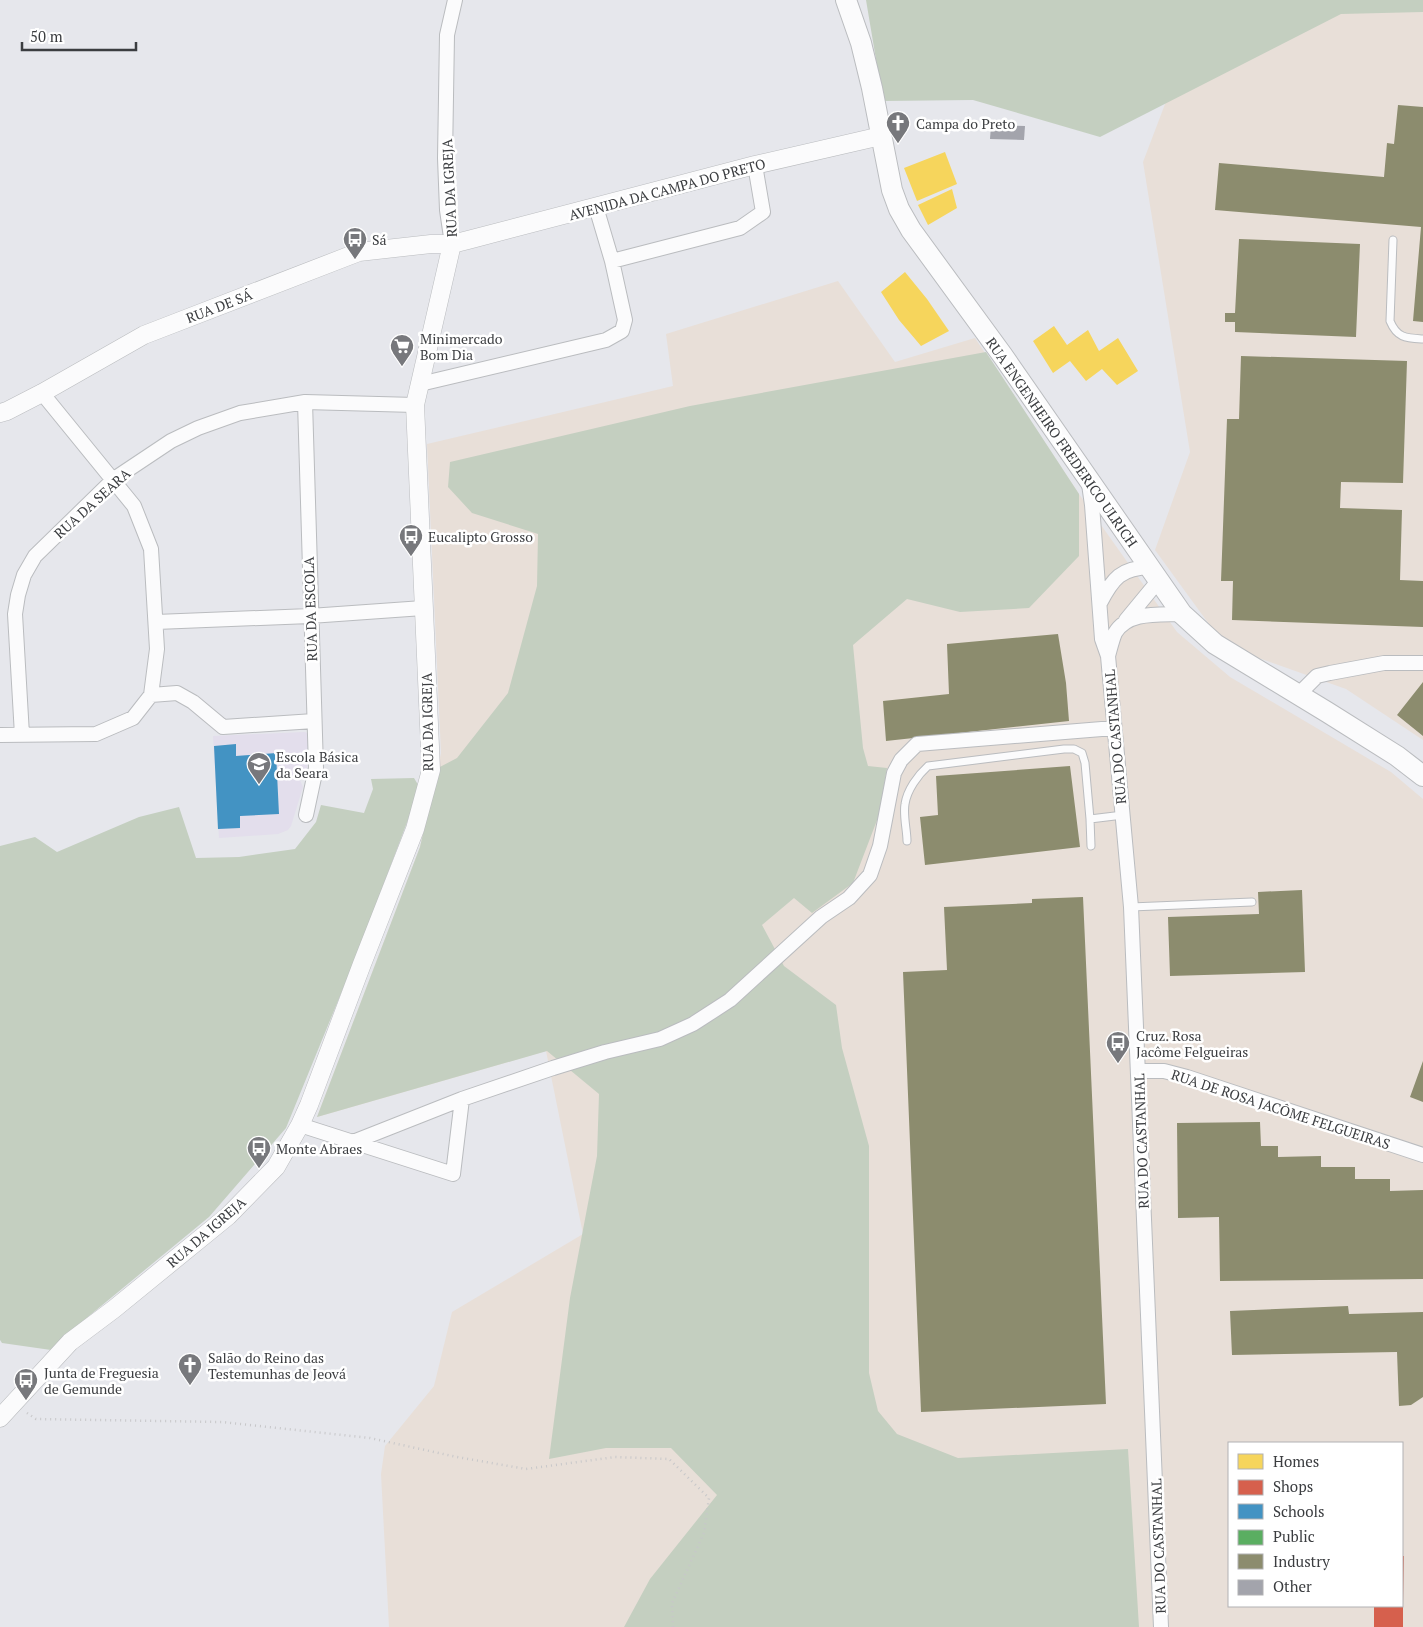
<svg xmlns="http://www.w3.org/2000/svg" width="1423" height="1627" font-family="'PT Serif',serif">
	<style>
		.industrial { fill: #e8dfd8; fill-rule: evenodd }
		.education { fill: #e3deec }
		.green { fill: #c4cfc0 }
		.homes { fill: #f6d55c }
		.shops { fill: #d6604d }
		.schools { fill: #4393c3 }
		.public { fill: #5aae61 }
		.industry { fill: #8c8c6e }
		.building { fill: #a3a4ac }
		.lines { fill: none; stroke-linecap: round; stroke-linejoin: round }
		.service-casing { stroke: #babcbf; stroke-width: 9 }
		.minor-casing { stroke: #babcbf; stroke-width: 16 }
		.tertiary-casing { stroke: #babcbf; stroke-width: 19 }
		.secondary-casing { stroke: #babcbf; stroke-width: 22 }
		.path { stroke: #c7c7c9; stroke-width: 2.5; stroke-dasharray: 1 4; stroke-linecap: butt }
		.service { stroke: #fbfbfc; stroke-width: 7 }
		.minor { stroke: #fbfbfc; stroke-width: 14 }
		.tertiary { stroke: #fbfbfc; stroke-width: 18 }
		.secondary { stroke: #fbfbfc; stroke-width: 20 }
		.labels { text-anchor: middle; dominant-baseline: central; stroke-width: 5; stroke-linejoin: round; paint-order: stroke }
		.poi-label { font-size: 14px; fill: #3b3d40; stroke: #fff; text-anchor: start }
		.street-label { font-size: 14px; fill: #3b3d40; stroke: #fff }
	</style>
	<rect width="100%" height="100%" fill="#e6e7ec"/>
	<path class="industrial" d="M1423 0V740L1346 689 1253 656 1214 631 1155 550 1190 452 1143 162 1181 62 1210 23Z
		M838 281 895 362 975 338 1079 494 1177 632 1230 677 1391 772 1423 799V1627H389L381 1474 385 1446 434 1386 452 1312 583 1234 546 1051 317 1117 420 847 441 753 427 444 673 386 666 334ZM1229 1443H1402V1606H1229Z"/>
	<path class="education" d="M304 732 308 733 309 737 307 774 300 780 303 787 291 826 288 830 278 834 219 838 213 736Z"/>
	<path class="green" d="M866 0H1423V12L1341 14 1100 137 973 100 883 101Z
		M986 352 1079 494V556L1029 608 960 612 907 599 853 645 863 748 868 766 887 768 879 815 853 883 812 913 794 898 762 925 784 966 836 1005 842 1048 869 1146V1373L878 1411 897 1434 958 1458 1128 1449 1139 1627H624L650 1579 717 1495 671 1448H606L549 1459 570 1298 597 1156 599 1094 547 1051 317 1117 420 847 438 768 457 758 508 693 537 586 538 534 472 513 448 487 450 462 690 406Z
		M414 778 420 788 358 952 286 1128 209 1217 89 1316 51 1350 2 1343 0 1340V846L35 837 57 852 139 817 179 807 196 858 239 857 295 849 316 822 321 805 364 813 373 789 371 779Z"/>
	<path class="homes" d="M945 152 957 184 917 201 904 168Z
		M952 189 957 208 928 225 918 205Z
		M905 272 927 299 949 331 921 346 899 320 881 292Z
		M1054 326 1067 345 1088 330 1099 351 1118 338 1138 371 1117 385 1102 369 1086 381 1070 361 1053 373 1033 341Z"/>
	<path class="shops" d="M1402 1556H1404L1403 1605H1402Z
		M1374 1606H1403V1627H1374Z"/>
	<path class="schools" d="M236 744V756L276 753 279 814 240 816V828L218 829 214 746Z"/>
	<path class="public" d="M894 124 902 125 901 137 893 136Z"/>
	<path class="industry" d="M1398 105 1423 107V322L1413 321 1421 227 1215 210 1219 163 1384 177 1387 143 1394 144Z
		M1239 239 1360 244 1356 337 1235 332V322H1225V313H1235Z
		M1241 356 1407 361 1403 483 1341 482 1340 508 1402 510 1400 580 1423 581V627L1232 620 1233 581H1221L1227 419H1239Z
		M1058 634 1066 683 1069 721 886 741 883 701 949 694 947 644Z
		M1423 682V736L1397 715Z
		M1070 766 1080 847 925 865 920 817 938 815 936 776Z
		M1302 890 1305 972 1170 976 1168 917 1259 914 1258 892Z
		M1083 897 1106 1404 921 1412 903 972 947 970 944 907 1032 903V899Z
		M1423 1061V1102L1410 1097Z
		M1260 1122 1261 1146H1278V1157L1321 1156V1167H1355V1179H1390V1191L1423 1190V1279L1220 1281 1219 1217 1178 1218 1177 1123Z
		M1348 1306 1349 1314 1423 1312V1397L1411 1405 1399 1406 1397 1352 1232 1355 1230 1311Z"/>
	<path class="building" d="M991 125 1025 126 1024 140 990 139Z"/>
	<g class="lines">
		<g class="service-casing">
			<path id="service" d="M1393 240 1390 321C1397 338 1406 338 1423 339
				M1090 819 1091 846
				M907 841C907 830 903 816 905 804 907 790 918 775 928 766L1064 749H1074L1082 753 1085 763 1090 819 1123 815
				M1131 907 1252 902"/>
		</g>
		<g class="minor-casing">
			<path id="minor" d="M452 244 447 210 445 158 447 35 455 0
				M612 261 740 228 763 212 755 165
				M420 384 606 340 622 331 625 320 612 261 596 207
				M42 393 134 506 151 549 157 649 151 695
				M305 402 316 768 306 815
				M1089 484 1092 505 1102 639 1108 656 1131 907 1161 1627
				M1100 603C1113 578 1121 568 1150 567
				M1126 620 1159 580
				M156 622 310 616 423 608
				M1108 656C1110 649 1112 640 1115 633 1128 611 1159 615 1182 614
				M1298 695 1317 676 1330 673 1384 663H1423
				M0 735 96 734 133 718 151 695 177 693 193 702 223 727 314 721
				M22 735 15 614 18 595 24 575 35 556 114 479 171 441 198 428 240 413 305 402 415 405
				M1138 1071H1164L1187 1077 1423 1155
				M300 1125 453 1174 462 1099
				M353 1142 462 1099 553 1068 605 1052 660 1039 693 1024 730 1000 821 917 849 898 870 875 880 846 894 773 901 760 917 744 1114 728"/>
		</g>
		<g class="tertiary-casing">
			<path id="tertiary" d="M0 413 7 411 42 393 144 335 359 252 431 244H452L468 240 755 165 881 136
				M0 1418 70 1342 114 1309 228 1216 276 1167 300 1125 309 1105 362 964 415 829 431 770 415 405 452 244"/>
		</g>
		<g class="secondary-casing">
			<path id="secondary" d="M846 0 861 43 872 88 892 190 899 209 911 230 1003 356 1182 614 1215 644 1327 712 1397 756 1423 776"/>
		</g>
		<path class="path" d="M27 1413 36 1419 222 1422 370 1438 457 1457 526 1469 615 1457 669 1459 709 1498 704 1533 672 1603 673 1627"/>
		<use href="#service" class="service"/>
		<use href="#minor" class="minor"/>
		<use href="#tertiary" class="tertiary"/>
		<use href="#secondary" class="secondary"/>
	</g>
	<defs>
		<g id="church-pin" transform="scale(1.25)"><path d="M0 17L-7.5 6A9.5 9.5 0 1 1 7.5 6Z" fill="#77787c" stroke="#fff"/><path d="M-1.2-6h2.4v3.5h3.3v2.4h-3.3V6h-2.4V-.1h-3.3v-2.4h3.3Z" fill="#fff"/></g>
		<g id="bus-pin" transform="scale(1.25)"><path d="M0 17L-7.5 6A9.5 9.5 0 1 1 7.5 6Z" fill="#77787c" stroke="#fff"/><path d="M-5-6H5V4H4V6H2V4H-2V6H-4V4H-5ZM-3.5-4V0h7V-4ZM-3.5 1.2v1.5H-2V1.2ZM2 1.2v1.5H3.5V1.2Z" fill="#fff"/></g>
		<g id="supermarket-pin" transform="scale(1.25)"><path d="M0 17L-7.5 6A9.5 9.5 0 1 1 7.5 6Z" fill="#77787c" stroke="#fff"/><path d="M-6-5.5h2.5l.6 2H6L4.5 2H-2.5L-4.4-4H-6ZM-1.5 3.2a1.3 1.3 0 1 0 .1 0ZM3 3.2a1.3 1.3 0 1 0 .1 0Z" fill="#fff"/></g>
		<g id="school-pin" transform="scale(1.25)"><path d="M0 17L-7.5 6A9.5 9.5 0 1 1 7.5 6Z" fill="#77787c" stroke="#fff"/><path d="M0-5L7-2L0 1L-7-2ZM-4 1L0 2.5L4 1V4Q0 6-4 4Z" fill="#fff"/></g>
	</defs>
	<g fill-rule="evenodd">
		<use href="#church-pin" x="898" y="123"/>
		<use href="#bus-pin" x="355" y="239"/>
		<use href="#supermarket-pin" x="402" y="346"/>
		<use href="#bus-pin" x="411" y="536"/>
		<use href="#school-pin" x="259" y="764"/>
		<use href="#bus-pin" x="1118" y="1043"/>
		<use href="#bus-pin" x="259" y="1148"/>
		<use href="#church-pin" x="190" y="1365"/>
		<use href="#bus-pin" x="26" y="1380"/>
	</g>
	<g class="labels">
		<g class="poi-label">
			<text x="916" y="123">Campa do Preto</text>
			<text x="372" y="239">Sá</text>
			<text x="420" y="338">Minimercado<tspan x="420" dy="16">Bom Dia</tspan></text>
			<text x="428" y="536">Eucalipto Grosso</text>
			<text x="276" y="756">Escola Básica<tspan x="276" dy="16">da Seara</tspan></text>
			<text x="1136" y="1035">Cruz. Rosa<tspan x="1136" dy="16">Jacôme Felgueiras</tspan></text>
			<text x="276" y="1148">Monte Abraes</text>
			<text x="208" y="1357">Salão do Reino das<tspan x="208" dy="16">Testemunhas de Jeová</tspan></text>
			<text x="44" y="1372">Junta de Freguesia<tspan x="44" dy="16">de Gemunde</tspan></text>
		</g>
		<g class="street-label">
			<text transform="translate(449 188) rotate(-93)">RUA DA IGREJA</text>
			<text transform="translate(667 189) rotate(-15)">AVENIDA DA CAMPA DO PRETO</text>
			<text transform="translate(219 306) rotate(-21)">RUA DE SÁ</text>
			<text transform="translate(1062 442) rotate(55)">RUA ENGENHEIRO FREDERICO ULRICH</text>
			<text transform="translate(92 503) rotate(-42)">RUA DA SEARA</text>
			<text transform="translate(310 609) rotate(-92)">RUA DA ESCOLA</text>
			<text transform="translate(427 722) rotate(-91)">RUA DA IGREJA</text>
			<text transform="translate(1115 737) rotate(-95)">RUA DO CASTANHAL</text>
			<text transform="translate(1281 1109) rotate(18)">RUA DE ROSA JACÔME FELGUEIRAS</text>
			<text transform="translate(1141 1141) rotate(-92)">RUA DO CASTANHAL</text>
			<text transform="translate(206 1232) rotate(-41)">RUA DA IGREJA</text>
			<text transform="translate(1158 1546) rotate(-92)">RUA DO CASTANHAL</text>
		</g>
	</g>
	<rect x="1228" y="1442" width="175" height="165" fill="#ffffff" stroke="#b1b1b3"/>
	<rect x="1238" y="1454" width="25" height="15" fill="#f6d55c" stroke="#b1b1b3"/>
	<text x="1273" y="1467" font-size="15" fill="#3b3d40">Homes</text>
	<rect x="1238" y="1480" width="25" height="15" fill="#d6604d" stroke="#b1b1b3"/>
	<text x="1273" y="1492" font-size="15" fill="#3b3d40">Shops</text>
	<rect x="1238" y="1504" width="25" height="15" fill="#4393c3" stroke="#b1b1b3"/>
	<text x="1273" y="1517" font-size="15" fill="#3b3d40">Schools</text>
	<rect x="1238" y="1530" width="25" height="15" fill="#5aae61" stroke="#b1b1b3"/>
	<text x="1273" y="1542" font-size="15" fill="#3b3d40">Public</text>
	<rect x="1238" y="1554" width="25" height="15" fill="#8c8c6e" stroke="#b1b1b3"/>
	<text x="1273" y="1567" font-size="15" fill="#3b3d40">Industry</text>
	<rect x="1238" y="1580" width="25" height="15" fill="#a3a4ac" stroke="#b1b1b3"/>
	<text x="1273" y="1592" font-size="15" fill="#3b3d40">Other</text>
	<path d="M22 42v8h114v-8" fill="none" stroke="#3b3d40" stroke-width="2.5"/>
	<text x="30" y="42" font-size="15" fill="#3b3d40" stroke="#ffffff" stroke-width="4" paint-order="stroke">50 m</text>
</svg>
